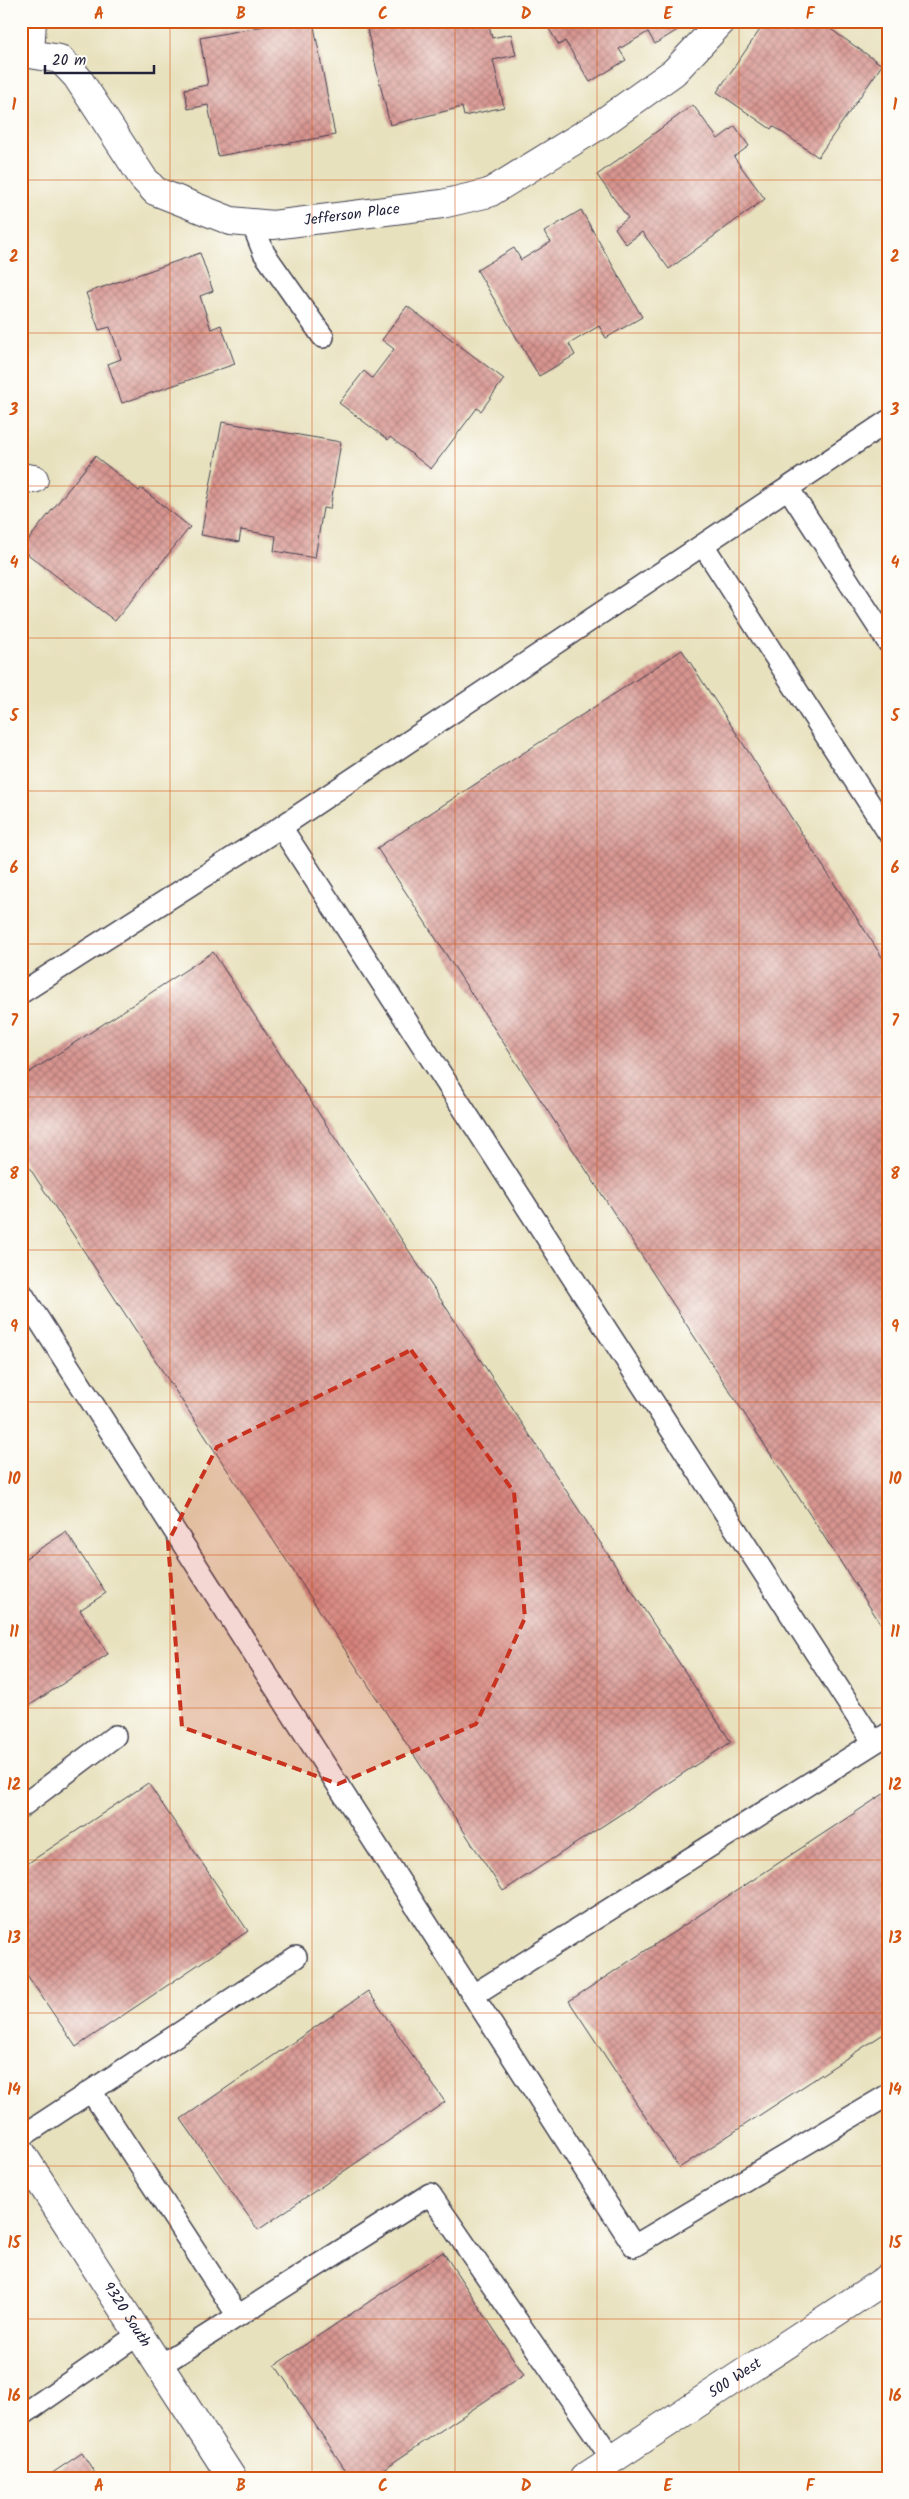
<svg xmlns="http://www.w3.org/2000/svg" width="909" height="2499" font-family="Kalam,sans-serif">
	<style>
		.building { fill: url(#building-cross-hatch) }
		.lines { fill: none; stroke-linecap: round; stroke-linejoin: round }
		.lane-casing { stroke: #403f4f; stroke-width: 24 }
		.street-casing { stroke: #403f4f; stroke-width: 30 }
		.secondary-casing { stroke: #403f4f; stroke-width: 30 }
		.lane { stroke: #fff; stroke-width: 21 }
		.street { stroke: #fff; stroke-width: 28 }
		.secondary { stroke: #fff; stroke-width: 28 }
		.marked { fill: #c8321e; fill-opacity: 0.2; stroke: #c8321e; stroke-width: 4; stroke-dasharray: 10 6; stroke-linejoin: round }
		.grid { fill: none; stroke: #d45411; stroke-width: 1; stroke-opacity: 0.55 }
		.labels { text-anchor: middle; dominant-baseline: central; stroke-width: 4; stroke-linejoin: round; paint-order: stroke }
		.street-label { font-size: 15px; fill: #22223b; stroke: #fdfcf7 }
		.neatline { fill: none; stroke: #d45411; stroke-width: 2 }
		.grid-label { font-size: 16px; text-anchor: middle; font-weight: bold; fill: #d45411 }
	</style>
	<defs>
		<pattern id="building-cross-hatch" width="8" height="8" patternUnits="userSpaceOnUse" patternTransform="scale(1.25)"><rect width="8" height="8" fill="#d89590"/><path d="M0 0l8 8M0 8l8-8" fill="none" stroke="#af7977"/></pattern>
	</defs>
	<rect width="100%" height="100%" fill="#fdfcf7"/>
	<filter id="ink" filterUnits="userSpaceOnUse"><feTurbulence type="fractalNoise" baseFrequency=".02" numOctaves="2"/><feDisplacementMap in="SourceGraphic" scale="10" xChannelSelector="R" yChannelSelector="G"/><feConvolveMatrix kernelMatrix="1 2 1 2 8 2 1 2 1" color-interpolation-filters="sRGB"/></filter>
	<filter id="wash" filterUnits="userSpaceOnUse"><feTurbulence type="fractalNoise" baseFrequency=".0096" numOctaves="4" result="noise"/><feDisplacementMap in="SourceGraphic" scale="20" xChannelSelector="R" yChannelSelector="G"/><feGaussianBlur stdDeviation="1.12" result="paint"/><feColorMatrix in="noise" values="0 0 0 0 0 0 0 0 0 0 0 0 0 0 0 0 0 1.4 0 .05"/><feComposite in="paint" operator="in"/></filter>
	<g filter="url(#wash)">
		<rect width="100%" height="100%" fill="#e8e1be"/>
		<g id="blocks">
			<path class="building" d="M291 21H313L335 135 218 156 208 105 188 109 185 89 208 85 200 38Z
				M365 21H488L492 38 511 34 516 55 493 60 504 107 464 116 462 107 390 125Z
				M544 21H692L655 44 648 32 619 49 626 60 590 82 565 41 559 45Z
				M766 21H819L882 65 818 157 773 126 771 129 717 92Z
				M693 105 718 139 735 126 749 146 734 157 765 199 669 269 642 232 626 244 615 228 628 218 597 175Z
				M581 210 642 317 606 338 599 326 569 344 575 355 539 376 477 270 514 248 521 260 551 242 544 232Z
				M200 253 213 291 200 296 211 329 221 325 235 364 122 403 108 364 121 359 110 327 99 330 86 293Z
				M407 306 504 379 481 411 477 408 431 469 390 437 388 440 339 403 364 371 372 378 394 349 382 340Z
				M222 422 341 442 330 509 323 508 315 558 274 551 276 536 241 530 239 542 201 535Z
				M95 456 139 491 141 488 190 527 115 621 21 549Z
				M682 650 888 966V1635L377 848Z
				M213 952 731 1742 503 1891 21 1155V1078Z
				M66 1532 106 1593 80 1610 108 1654 21 1711V1561Z
				M148 1783 248 1931 76 2047 21 1966V1868Z
				M888 1791V2031L679 2168 569 2001Z
				M368 1991 445 2102 258 2230 181 2119Z
				M443 2252 524 2375 370 2478H351L275 2365Z
				M82 2453 98 2478H45Z"/>
		</g>
	</g>
	<g filter="url(#ink)">
		<use href="#blocks" fill-opacity="0" stroke="#403f4f" stroke-width="1"/>
		<g class="lines">
			<g class="lane-casing">
				<path id="lane" d="M252 223 264 253 323 337
					M788 488 888 642
					M703 545 888 832
					M21 993 281 827
					M21 1292 634 2246 888 2095
					M874 1743 281 827 888 421
					M21 1807 115 1736
					M475 1994 888 1734
					M91 2091 296 1957
					M21 2137 91 2091 238 2316
					M159 2366 430 2194 612 2459
					M21 2416 139 2334"/>
			</g>
			<g class="street-casing">
				<g id="street">
					<path id="s1" d="M32 21 30 54 60 59 77 77 143 178 155 191 231 221 273 225 442 204 489 193 601 124 674 72 722 21"/>
					<path d="M21 477 34 479"/>
					<path id="s2" d="M21 2152 232 2478"/>
				</g>
			</g>
			<g class="secondary-casing">
				<g id="secondary">
					<path id="s3" d="M584 2478 888 2278"/>
				</g>
			</g>
			<use href="#lane" class="lane"/>
			<use href="#street" class="street"/>
			<use href="#secondary" class="secondary"/>
		</g>
	</g>
	<path class="marked" d="M411 1350 514 1492 525 1618 476 1724 338 1784 182 1727 168 1542 217 1447Z"/>
	<path class="grid" d="M170 21V2478M312 21V2478M455 21V2478M597 21V2478M739 21V2478M21 180H888M21 333H888M21 486H888M21 638H888M21 791H888M21 944H888M21 1097H888M21 1250H888M21 1402H888M21 1555H888M21 1708H888M21 1860H888M21 2013H888M21 2166H888M21 2319H888"/>
	<g class="labels">
		<g class="street-label">
			<text stroke="none"><textPath href="#s1" startOffset="430">Jefferson Place</textPath></text>
			<text stroke="none"><textPath href="#s2" startOffset="194">9320 South</textPath></text>
			<text stroke="none"><textPath href="#s3" startOffset="181">500 West</textPath></text>
		</g>
	</g>
	<rect width="909" height="2499" fill="none" stroke="#fdfcf7" stroke-width="55"/>
	<path d="M45 65v8h109v-8" fill="none" stroke="#22223b" stroke-width="2.5"/>
	<text x="52" y="65" font-size="15" fill="#22223b" stroke="#fdfcf7" stroke-width="4" paint-order="stroke">20 m</text>
	<rect x="28" y="28" width="854" height="2444" class="neatline"/>
	<g class="grid-label">
		<text x="99" y="19">A</text>
		<text x="241" y="19">B</text>
		<text x="383" y="19">C</text>
		<text x="526" y="19">D</text>
		<text x="668" y="19">E</text>
		<text x="810" y="19">F</text>
		<text x="14" y="110">1</text>
		<text x="895" y="110">1</text>
		<text x="14" y="262">2</text>
		<text x="895" y="262">2</text>
		<text x="14" y="415">3</text>
		<text x="895" y="415">3</text>
		<text x="14" y="568">4</text>
		<text x="895" y="568">4</text>
		<text x="14" y="721">5</text>
		<text x="895" y="721">5</text>
		<text x="14" y="873">6</text>
		<text x="895" y="873">6</text>
		<text x="14" y="1026">7</text>
		<text x="895" y="1026">7</text>
		<text x="14" y="1179">8</text>
		<text x="895" y="1179">8</text>
		<text x="14" y="1332">9</text>
		<text x="895" y="1332">9</text>
		<text x="14" y="1484">10</text>
		<text x="895" y="1484">10</text>
		<text x="14" y="1637">11</text>
		<text x="895" y="1637">11</text>
		<text x="14" y="1790">12</text>
		<text x="895" y="1790">12</text>
		<text x="14" y="1943">13</text>
		<text x="895" y="1943">13</text>
		<text x="14" y="2095">14</text>
		<text x="895" y="2095">14</text>
		<text x="14" y="2248">15</text>
		<text x="895" y="2248">15</text>
		<text x="14" y="2401">16</text>
		<text x="895" y="2401">16</text>
		<text x="99" y="2491">A</text>
		<text x="241" y="2491">B</text>
		<text x="383" y="2491">C</text>
		<text x="526" y="2491">D</text>
		<text x="668" y="2491">E</text>
		<text x="810" y="2491">F</text>
	</g>
</svg>
